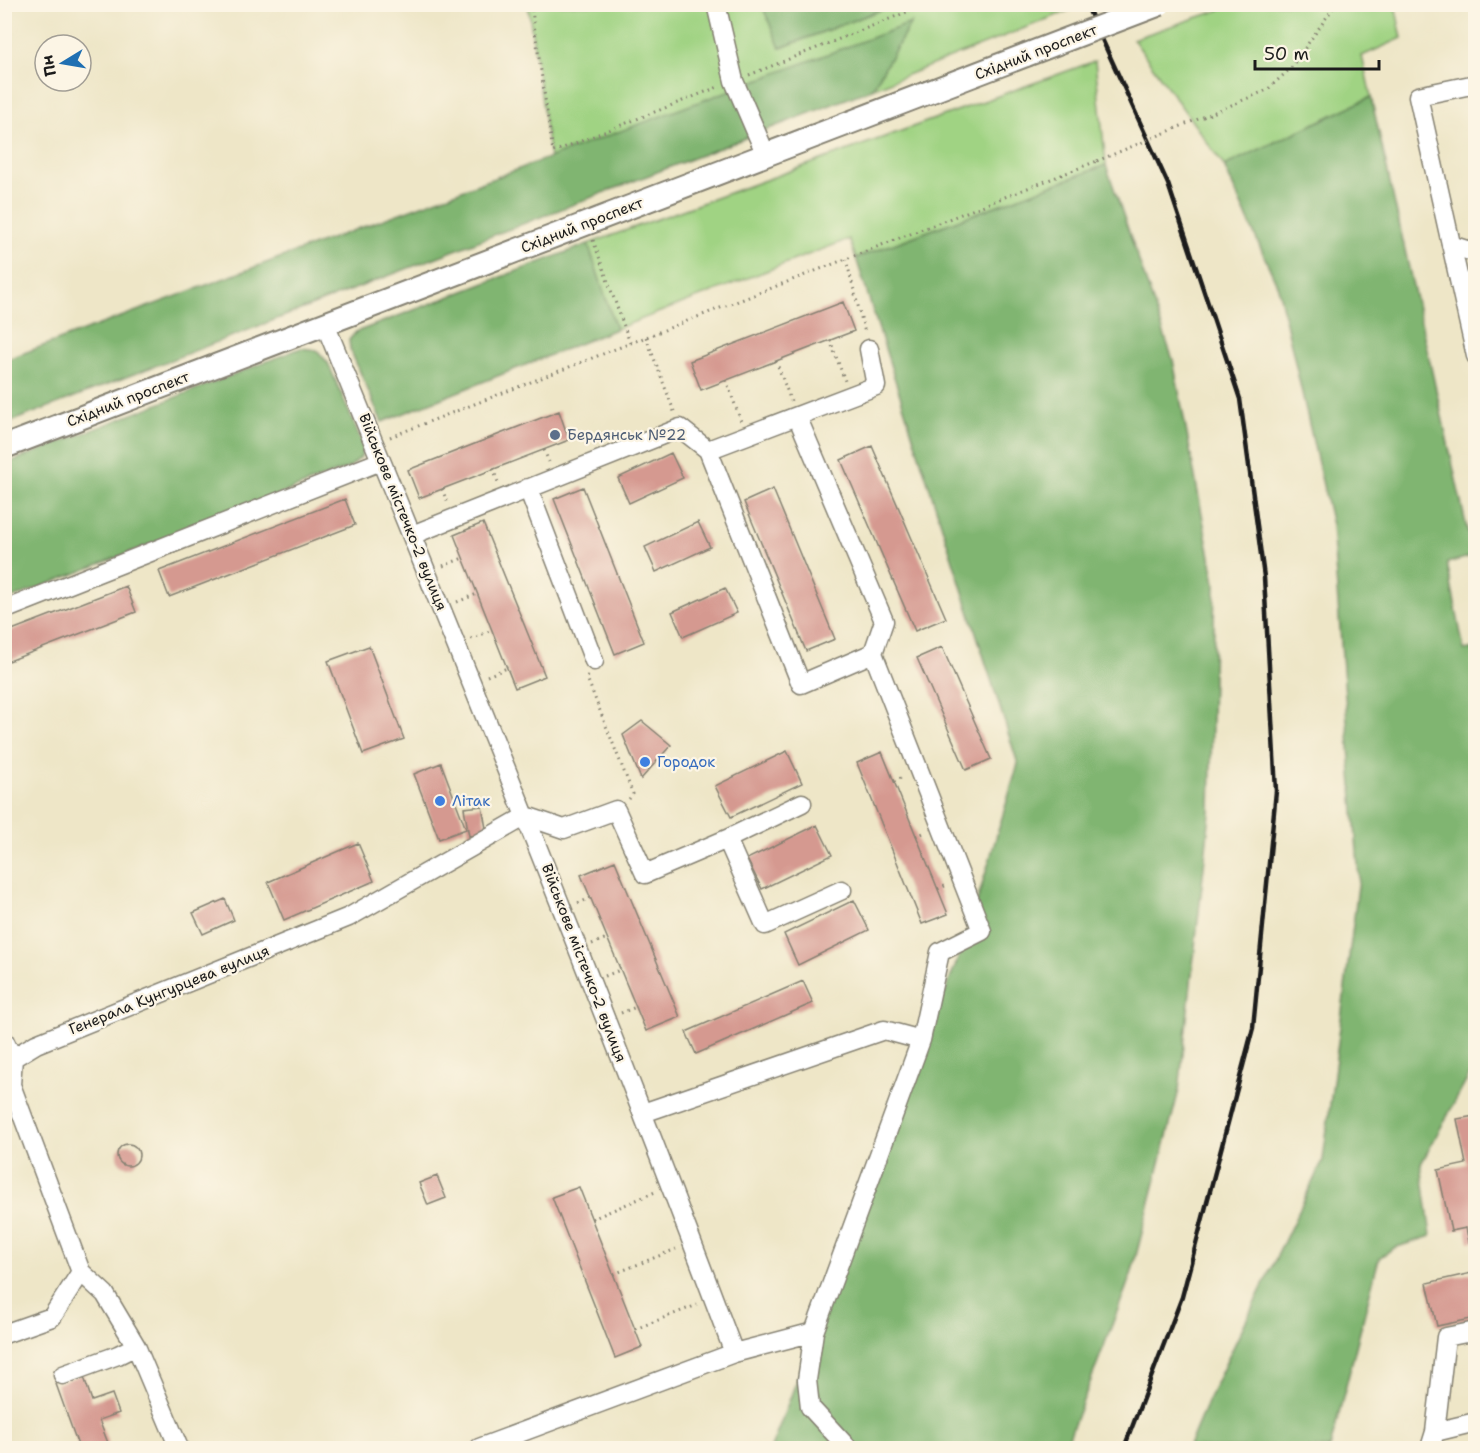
<svg xmlns="http://www.w3.org/2000/svg" width="1480" height="1453" font-family="'Shantell Sans',sans-serif">
	<style>
		.green { fill: #a0d383; stroke: #5e7850; stroke-width: 1.5 }
		.forest { fill: #80b571; stroke: #4e6846; stroke-width: 1.5 }
		.building { fill: #d59990 }
		.lines { fill: none; stroke-linecap: round; stroke-linejoin: round }
		.minor-casing { stroke: #858172; stroke-width: 21 }
		.major-casing { stroke: #858172; stroke-width: 26 }
		.path { stroke: #858172; stroke-width: 3; stroke-dasharray: 1.5 4.5; stroke-linecap: butt }
		.minor { stroke: #fff; stroke-width: 18 }
		.major { stroke: #fff; stroke-width: 22 }
		.rail { stroke: #1c1c1c; stroke-width: 4.5 }
		.major-bridge-casing { stroke: #858172; stroke-width: 26; stroke-linecap: butt }
		.path-bridge { stroke: #858172; stroke-width: 3; stroke-dasharray: 1.5 4.5; stroke-linecap: butt }
		.major-bridge { stroke: #fff; stroke-width: 22 }
		.service-dot { fill: #5c6f8a; stroke: #fcf5e5; stroke-width: 2 }
		.shop-dot { fill: #3f7fe0; stroke: #fcf5e5; stroke-width: 2 }
		.labels { text-anchor: middle; dominant-baseline: central; stroke-width: 4.5; stroke-linejoin: round; paint-order: stroke }
		.street-label { font-size: 15px; fill: #1c1c1c; stroke: #fcf5e5 }
		.service-label { font-size: 15px; fill: #4e5e75; stroke: #fcf5e5; text-anchor: start }
		.shop-label { font-size: 15px; fill: #366cbe; stroke: #fcf5e5; text-anchor: start }
	</style>
	<rect width="100%" height="100%" fill="#fcf5e5"/>
	<filter id="ink" filterUnits="userSpaceOnUse"><feTurbulence type="fractalNoise" baseFrequency=".0167" numOctaves="2"/><feDisplacementMap in="SourceGraphic" scale="12" xChannelSelector="R" yChannelSelector="G"/><feConvolveMatrix kernelMatrix="1 2 1 2 8 2 1 2 1" color-interpolation-filters="sRGB"/></filter>
	<filter id="wash" filterUnits="userSpaceOnUse"><feTurbulence type="fractalNoise" baseFrequency=".008" numOctaves="4" result="noise"/><feDisplacementMap in="SourceGraphic" scale="24" xChannelSelector="R" yChannelSelector="G"/><feGaussianBlur stdDeviation="1.35" result="paint"/><feColorMatrix in="noise" values="0 0 0 0 0 0 0 0 0 0 0 0 0 0 0 0 0 1.4 0 .05"/><feComposite in="paint" operator="in"/></filter>
	<g filter="url(#wash)">
		<rect width="100%" height="100%" fill="#eee6c7"/>
		<path class="green" d="M1070 4 1075 8 872 89 910 24 550 158 528 5H762L781 48 894 5Z
			M1237 4 1395 5 1402 38 1362 56 1371 97 1224 166 1133 39Z
			M1095 61 1106 165 856 258 849 239 616 329 588 244Z"/>
		<path class="forest" d="M762 5H894L780 48Z
			M911 23 872 89 5 424V360Z
			M1371 97 1473 556 1447 563 1464 650 1475 648V1065L1421 1164 1431 1236 1394 1248 1379 1258 1330 1448H1188L1208 1400 1323 1160 1359 878 1332 525 1278 287 1224 166Z
			M1106 165 1173 360 1215 583 1210 813 1179 1090 1131 1275 1065 1448H771L968 932 1018 764 856 258Z
			M588 244 616 329 382 422 350 349 349 340 356 332Z
			M301 348 317 350 328 363 364 447 361 457 350 467 5 601V464Z"/>
		<g id="blocks">
			<path class="building" d="M843 302 854 331 701 390 690 361Z
				M559 411 569 440 419 498 408 470Z
				M872 446 946 618 915 631 841 460Z
				M671 453 683 478 629 503 618 478Z
				M583 487 644 642 615 654 554 499Z
				M773 489 835 639 806 651 744 502Z
				M345 499 355 525 169 597 159 571Z
				M698 522 710 547 656 572 645 547Z
				M483 523 545 676 515 688 454 535Z
				M126 586 136 612 4 663V633Z
				M725 588 737 613 683 637 672 612Z
				M369 646 404 739 363 754 328 661Z
				M942 647 991 759 966 770 917 658Z
				M642 721 671 745 641 779 623 735Z
				M787 751 802 783 731 817 715 786Z
				M882 752 948 914 922 924 857 763Z
				M441 763 466 829 439 839 414 774Z
				M482 806 487 834 469 836 464 808Z
				M817 825 832 855 762 889 747 859Z
				M358 843 374 881 284 920 268 882Z
				M615 861 680 1017 646 1031 581 875Z
				M225 899 234 920 203 934 193 913Z
				M854 900 869 930 798 965 784 934Z
				M803 981 813 1003 696 1054 686 1032Z
				M1475 1116 1476 1241 1469 1242 1466 1228 1451 1231 1438 1170 1466 1164 1457 1119Z
				M117 1155a11 11 0 1 1 22 0a11 11 0 1 1-22 0Z
				M437 1176 446 1198 428 1205 419 1183Z
				M579 1187 642 1347 615 1358 552 1197Z
				M1476 1272V1318L1437 1326 1427 1283Z
				M83 1374 92 1401 112 1394 119 1413 99 1420 110 1448H79L56 1384Z"/>
		</g>
	</g>
	<g filter="url(#ink)">
		<use href="#blocks" fill-opacity="0" stroke="#858172" stroke-width="1.5"/>
		<g class="lines">
			<g class="minor-casing">
				<path id="minor" d="M716 4 734 81 766 155
					M1476 84 1418 96 1476 356
					M1451 245 1476 253
					M325 324C465 665 604 1007 734 1353L479 1448
					M797 416 884 621 873 653
					M708 450 876 386 869 349
					M528 488 594 661
					M412 535 680 428 708 450 801 684 873 653 982 931 940 952 921 1040
					M4 610 381 461
					M526 816 564 829 616 810 645 874 727 839 765 925 842 890
					M727 839 802 803
					M4 1040 13 1058
					M643 1113 884 1030 921 1040 814 1332 734 1353
					M814 1332 807 1380 810 1407 848 1448
					M4 1334 52 1317 81 1272
					M63 1375 118 1355 136 1346
					M1435 1432 1476 1422
					M179 1448 136 1346 105 1294 81 1272 11 1085 13 1058 36 1044 349 917 526 816
					M1430 1448 1435 1432 1446 1337 1476 1331"/>
			</g>
			<g class="major-casing">
				<path id="major" d="M4 447 1026 55"/>
			</g>
			<path class="path" d="M531 4 553 152 718 87
				M897 4 900 14
				M749 75 927 4
				M1203 117 1267 90 1290 69 1336 4
				M593 240 630 343
				M846 259 865 333
				M646 337 675 414
				M830 340 845 381
				M776 361 791 401
				M726 380 741 421
				M390 437 1097 161
				M544 450 549 462
				M493 469 498 482
				M442 489 448 504
				M443 566 463 558
				M457 602 477 594
				M471 639 492 630
				M487 676 507 668
				M588 676 587 678 633 794 629 799
				M894 781 903 777
				M916 836 926 832
				M938 889 947 885
				M578 903 591 898
				M592 944 607 938
				M605 976 620 970
				M621 1013 636 1007
				M592 1219 655 1192
				M614 1274 676 1249
				M635 1329 697 1305"/>
			<use href="#minor" class="minor"/>
			<use href="#major" class="major"/>
			<path class="rail" d="M1086 4 1168 184 1240 399 1264 577 1276 791 1253 1028 1182 1297 1124 1448"/>
			<g class="major-bridge-casing">
				<path id="major-bridge" d="M1026 55 1160 4"/>
			</g>
			<path class="path-bridge" d="M1097 161 1203 117"/>
			<use href="#major-bridge" class="major-bridge"/>
		</g>
	</g>
	<circle class="service-dot" cx="555" cy="435" r="6"/>
	<g class="shop-dot">
		<circle cx="645" cy="762" r="6"/>
		<circle cx="440" cy="801" r="6"/>
	</g>
	<g class="labels">
		<g class="street-label">
			<text transform="translate(1036 52) rotate(-21)">Східний проспект</text>
			<text transform="translate(582 225) rotate(-21)">Східний проспект</text>
			<text transform="translate(128 399) rotate(-21)">Східний проспект</text>
			<text transform="translate(403 512) rotate(68)">Військове містечко-2 вулиця</text>
			<text transform="translate(584 963) rotate(69)">Військове містечко-2 вулиця</text>
			<text transform="translate(169 990) rotate(-22)">Генерала Кунгурцева вулиця</text>
		</g>
		<g class="service-label">
			<text x="567" y="435">Бердянськ №22</text>
		</g>
		<g class="shop-label">
			<text x="657" y="762">Городок</text>
			<text x="452" y="801">Літак</text>
		</g>
	</g>
	<rect width="1480" height="1453" fill="none" stroke="#fcf5e5" stroke-width="24"/>
	<g transform="translate(63 63) rotate(259)"><circle r="28" fill="#fcf5e5" stroke="#a29e95" stroke-width="1.5"/>
	<path d="M0-4.5L10 22L0 15L-10 22Z" fill="#1f6fb2"/>
	<text y="-9" font-size="16" font-weight="bold" text-anchor="middle" fill="#1c1c1c">Пн</text>
	</g>
	<path d="M1255 60v9h124v-9" fill="none" stroke="#1c1c1c" stroke-width="3"/>
	<text x="1264" y="60" font-size="18" fill="#1c1c1c" stroke="#fcf5e5" stroke-width="4.5" paint-order="stroke">50 m</text>
</svg>
